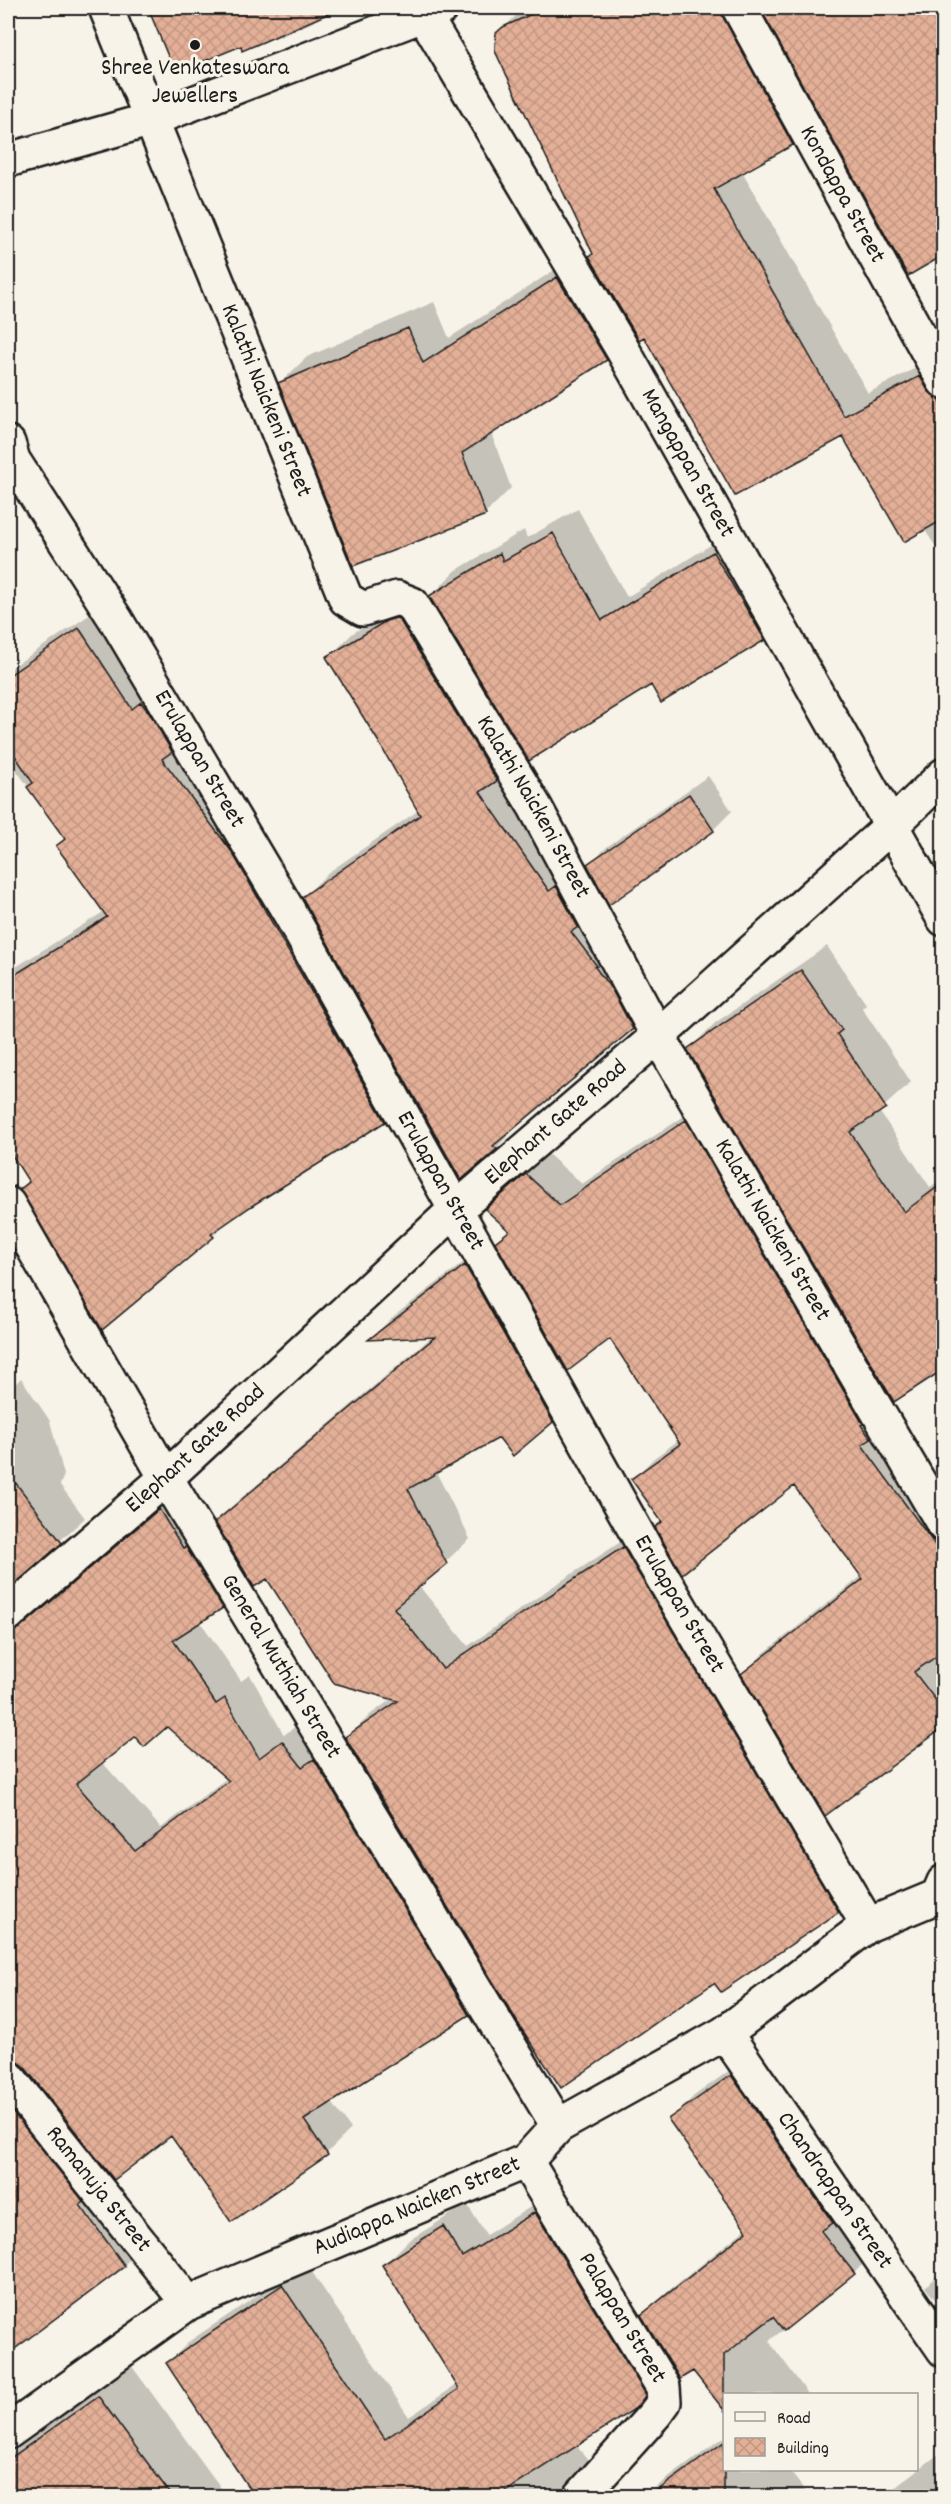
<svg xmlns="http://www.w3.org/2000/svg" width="951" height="2504" font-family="Dekko,sans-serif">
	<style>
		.shadow { fill: #0003; fill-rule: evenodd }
		.building { fill: url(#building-cross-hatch); stroke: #1c1c1c; stroke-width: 1.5; fill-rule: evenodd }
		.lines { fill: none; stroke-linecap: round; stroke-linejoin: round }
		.street-casing { stroke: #1c1c1c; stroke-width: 38 }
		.secondary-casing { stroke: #1c1c1c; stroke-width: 38 }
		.street { stroke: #f7f3e8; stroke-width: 33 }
		.secondary { stroke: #f7f3e8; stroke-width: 33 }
		.poi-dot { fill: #1c1c1c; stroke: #f7f3e8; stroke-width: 2 }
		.labels { text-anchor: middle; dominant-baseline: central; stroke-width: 6; stroke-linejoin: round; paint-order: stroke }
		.poi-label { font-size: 24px; fill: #1c1c1c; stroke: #f7f3e8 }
		.street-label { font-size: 24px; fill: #1c1c1c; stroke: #f7f3e8 }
	</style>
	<defs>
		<pattern id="building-cross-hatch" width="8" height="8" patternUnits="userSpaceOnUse" patternTransform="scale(1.5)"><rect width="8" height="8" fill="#e3af97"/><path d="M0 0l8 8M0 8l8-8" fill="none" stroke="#c29682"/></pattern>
	</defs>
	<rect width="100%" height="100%" fill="#f7f3e8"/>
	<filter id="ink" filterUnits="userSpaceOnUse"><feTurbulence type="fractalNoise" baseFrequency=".0167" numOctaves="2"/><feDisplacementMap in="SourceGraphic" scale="12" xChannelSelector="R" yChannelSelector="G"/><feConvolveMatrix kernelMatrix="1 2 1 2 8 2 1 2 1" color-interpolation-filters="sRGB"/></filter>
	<g filter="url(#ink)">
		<path class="shadow" d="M149 8H333L313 22 280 37 279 33 241 44 176 71Z
			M524 8H753L816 121 792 144 742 172 868 393 944 353V559L924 529 844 435 644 335 595 253 498 33Z
			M762 8H944V253L908 274Z
			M584 251 633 333 606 359 491 433 511 488 485 514 280 383 307 357 434 302 449 338Z
			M578 509 627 597 738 528 789 614 764 639 651 683 431 596 455 571 524 530 527 538Z
			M413 597 657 1002 632 1028 519 1122 521 1123 496 1148 461 1178 304 897 329 872 419 810 328 658 353 633Z
			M104 605 409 1096 384 1121 231 1218 213 1236 21 1190 30 1181 8 1146V972L105 911 66 838 8 759V670Z
			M708 776 732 811 713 830 589 864 608 846Z
			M827 946 866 1004 862 1008 911 1082 879 1111 930 1187 944 1177V1367L689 1049 715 1023Z
			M707 1101 944 1507V1649L937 1653 944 1662V1725L743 1674 764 1653 862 1576 794 1484 657 1527 663 1521 633 1479 654 1458 679 1440 610 1337 497 1242 510 1230 487 1209 548 1154 582 1184Z
			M490 1242 577 1397 552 1421 499 1436 436 1472 470 1539 419 1586 468 1646 549 1589 648 1524 862 1887 838 1911 715 1981 347 1738 371 1714 393 1698 268 1576 216 1522 241 1498 434 1335 371 1338 394 1316Z
			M21 1378 50 1421 64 1475 60 1485 85 1518 14 1582 13 1592 36 1609 46 1604 184 1486 246 1582 222 1607 200 1621 241 1681 250 1675 284 1735 307 1718 492 1989 468 2013 331 2101 351 2129 327 2153 171 2134 24 2064 15 2058 107 2177 149 2240 124 2265 14 2347 12 2345 8 2348V1990L12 1986 8 1981V1700L17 1693 8 1681V1391ZM167 1725 227 1778 161 1828 102 1762 136 1735Z
			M755 2052 878 2249 854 2273 769 2341 808 2394H724V2408L693 2369 643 2316 667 2292 747 2228 670 2120 694 2096Z
			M559 2189 659 2382 635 2406 576 2445 589 2461 586 2468 602 2491 613 2489 619 2496H255L168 2363 191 2340 306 2263 409 2417 458 2384 384 2265 408 2241 467 2204 486 2235Z
			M944 2268V2311L925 2287Z
			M131 2365 227 2496H8V2456Z
			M724 2437V2470H789L809 2496H644Z
			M944 2450V2496H884Z"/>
		<path class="building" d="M148 8H341L242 51 241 46 175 73Z
			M545 8H720L723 17 793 145 714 189 844 416 920 376 928 391 938 398 944 408V519L904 542 843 437 735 496 644 337 639 340 589 256 593 254 495 51 496 33 503 27Z
			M760 8H944V255L908 276Z
			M557 277 607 360 462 453 486 515 353 566 278 383 408 328 423 363Z
			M553 533 602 620 713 552 765 640 661 703 651 685 529 761 429 596 500 553 503 561Z
			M396 618 399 619 497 781 480 792 549 891 556 886 578 927 571 932 597 966 595 967 612 990 633 1029 493 1146 497 1149 461 1180 302 897 420 815 378 741 326 657 386 621Z
			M79 628 132 709 141 702 152 717 172 752 162 759 232 852 385 1122 250 1207 211 1234 214 1237 102 1330 19 1190 29 1182 8 1149V979L107 917 56 846 65 839 27 787 33 783 8 745V676Z
			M689 794 714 831 609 905 587 864Z
			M801 970 842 1030 837 1034 886 1108 850 1132 904 1212 944 1182V1369L894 1402 687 1049Z
			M686 1120 863 1424 861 1425 871 1439 862 1445 944 1557V1651L914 1672 944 1711V1727L825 1816 741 1674 863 1579 794 1486 682 1574 655 1527 662 1522 631 1479 680 1444 610 1339 568 1371 495 1242 509 1231 485 1209 526 1174 560 1205Z
			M465 1265 553 1422 513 1456 499 1438 408 1489 447 1564 394 1608 443 1669 523 1613 623 1547 839 1912 721 1992 714 1983 561 2088 521 2028 345 1737 398 1701 334 1683 267 1579 254 1587 215 1522 435 1337 368 1340Z
			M8 1473 62 1543 8 1590Z
			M159 1509 183 1548 186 1547 223 1608 173 1640 216 1704 225 1698 259 1758 282 1741 302 1767 314 1759 469 2015 304 2120 328 2155 231 2222 171 2136 114 2180 23 2065 15 2060 8 2059V1632L20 1628ZM167 1727 229 1781 135 1851 76 1784 135 1737 144 1747Z
			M731 2075 833 2223 821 2231 855 2274 784 2331 773 2317 724 2355V2410L693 2371 680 2379 641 2315 747 2231 668 2119Z
			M8 2106 84 2202 80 2205 125 2266 8 2354Z
			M535 2212 645 2393V2396L636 2408 499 2496H254L166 2363 282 2285 385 2439 459 2389 382 2265 443 2226 462 2257Z
			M98 2396 172 2496H8V2460Z
			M724 2442V2496H650Z"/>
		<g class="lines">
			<g class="street-casing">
				<g id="street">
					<path id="s1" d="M106 8 346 599 363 609 397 598 412 604 535 807 658 1036 944 1525"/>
					<path id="s2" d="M739 8 944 381"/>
					<path id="s3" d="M424 15 624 352 944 919"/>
					<path id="s4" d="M8 443 13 460 116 620 289 912 648 1553 868 1925"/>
					<path id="s5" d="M8 1204 166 1478 558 2126"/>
					<path id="s6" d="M8 1614 166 1478 455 1210 658 1036 890 827 944 775"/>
					<path id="s7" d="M725 2033 944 2350"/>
					<path id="s8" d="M8 2077 188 2303"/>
					<path id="s9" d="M526 2161 663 2387 664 2402 655 2414 581 2496"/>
				</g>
			</g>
			<g class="secondary-casing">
				<g id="secondary">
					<path d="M8 160 152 119 441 8"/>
					<path id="s10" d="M8 2432 188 2303 526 2161 558 2126 725 2033 868 1925 938 1896 944 1882"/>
				</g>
			</g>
			<use href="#street" class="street"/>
			<use href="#secondary" class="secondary"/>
		</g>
	</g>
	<circle class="poi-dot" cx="195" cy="45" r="6"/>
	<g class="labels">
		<g class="poi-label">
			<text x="195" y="69">Shree Venkateswara<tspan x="195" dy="28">Jewellers</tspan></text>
		</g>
		<g class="street-label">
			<text stroke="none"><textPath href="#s2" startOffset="213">Kondappa Street</textPath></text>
			<text stroke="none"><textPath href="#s1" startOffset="424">Kalathi Naickeni Street</textPath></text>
			<text stroke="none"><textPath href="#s3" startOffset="520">Mangappan Street</textPath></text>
			<text stroke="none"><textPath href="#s4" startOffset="370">Erulappan Street</textPath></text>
			<text stroke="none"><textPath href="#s1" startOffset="946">Kalathi Naickeni Street</textPath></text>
			<text stroke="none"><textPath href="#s6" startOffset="736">Elephant Gate Road</textPath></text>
			<text stroke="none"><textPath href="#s4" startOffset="856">Erulappan Street</textPath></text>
			<text stroke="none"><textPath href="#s1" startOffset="1432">Kalathi Naickeni Street</textPath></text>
			<text stroke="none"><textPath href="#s6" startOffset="250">Elephant Gate Road</textPath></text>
			<text stroke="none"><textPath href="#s4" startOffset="1342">Erulappan Street</textPath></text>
			<text stroke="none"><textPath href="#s5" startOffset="537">General Muthiah Street</textPath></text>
			<text stroke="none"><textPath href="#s8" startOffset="144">Ramanuja Street</textPath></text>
			<text stroke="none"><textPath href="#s7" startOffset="192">Chandrappan Street</textPath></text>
			<text stroke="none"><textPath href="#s10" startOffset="470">Audiappa Naicken Street</textPath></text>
			<text stroke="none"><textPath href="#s9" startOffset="184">Palappan Street</textPath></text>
		</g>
	</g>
	<rect width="951" height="2504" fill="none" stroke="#f7f3e8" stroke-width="30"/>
	<rect x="15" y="15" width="921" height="2474" fill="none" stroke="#1c1c1c" stroke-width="2" filter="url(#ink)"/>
	<rect x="723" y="2393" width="195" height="78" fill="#f7f3e8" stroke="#9f9d96" stroke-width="1.5"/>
	<rect x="735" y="2412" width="30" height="9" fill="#f7f3e8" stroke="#9f9d96" stroke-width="1.5"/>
	<text x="777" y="2423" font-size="18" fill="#1c1c1c">Road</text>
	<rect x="735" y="2438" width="30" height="18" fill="url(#building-cross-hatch)" stroke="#9f9d96" stroke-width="1.5"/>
	<text x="777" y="2453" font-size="18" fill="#1c1c1c">Building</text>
</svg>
